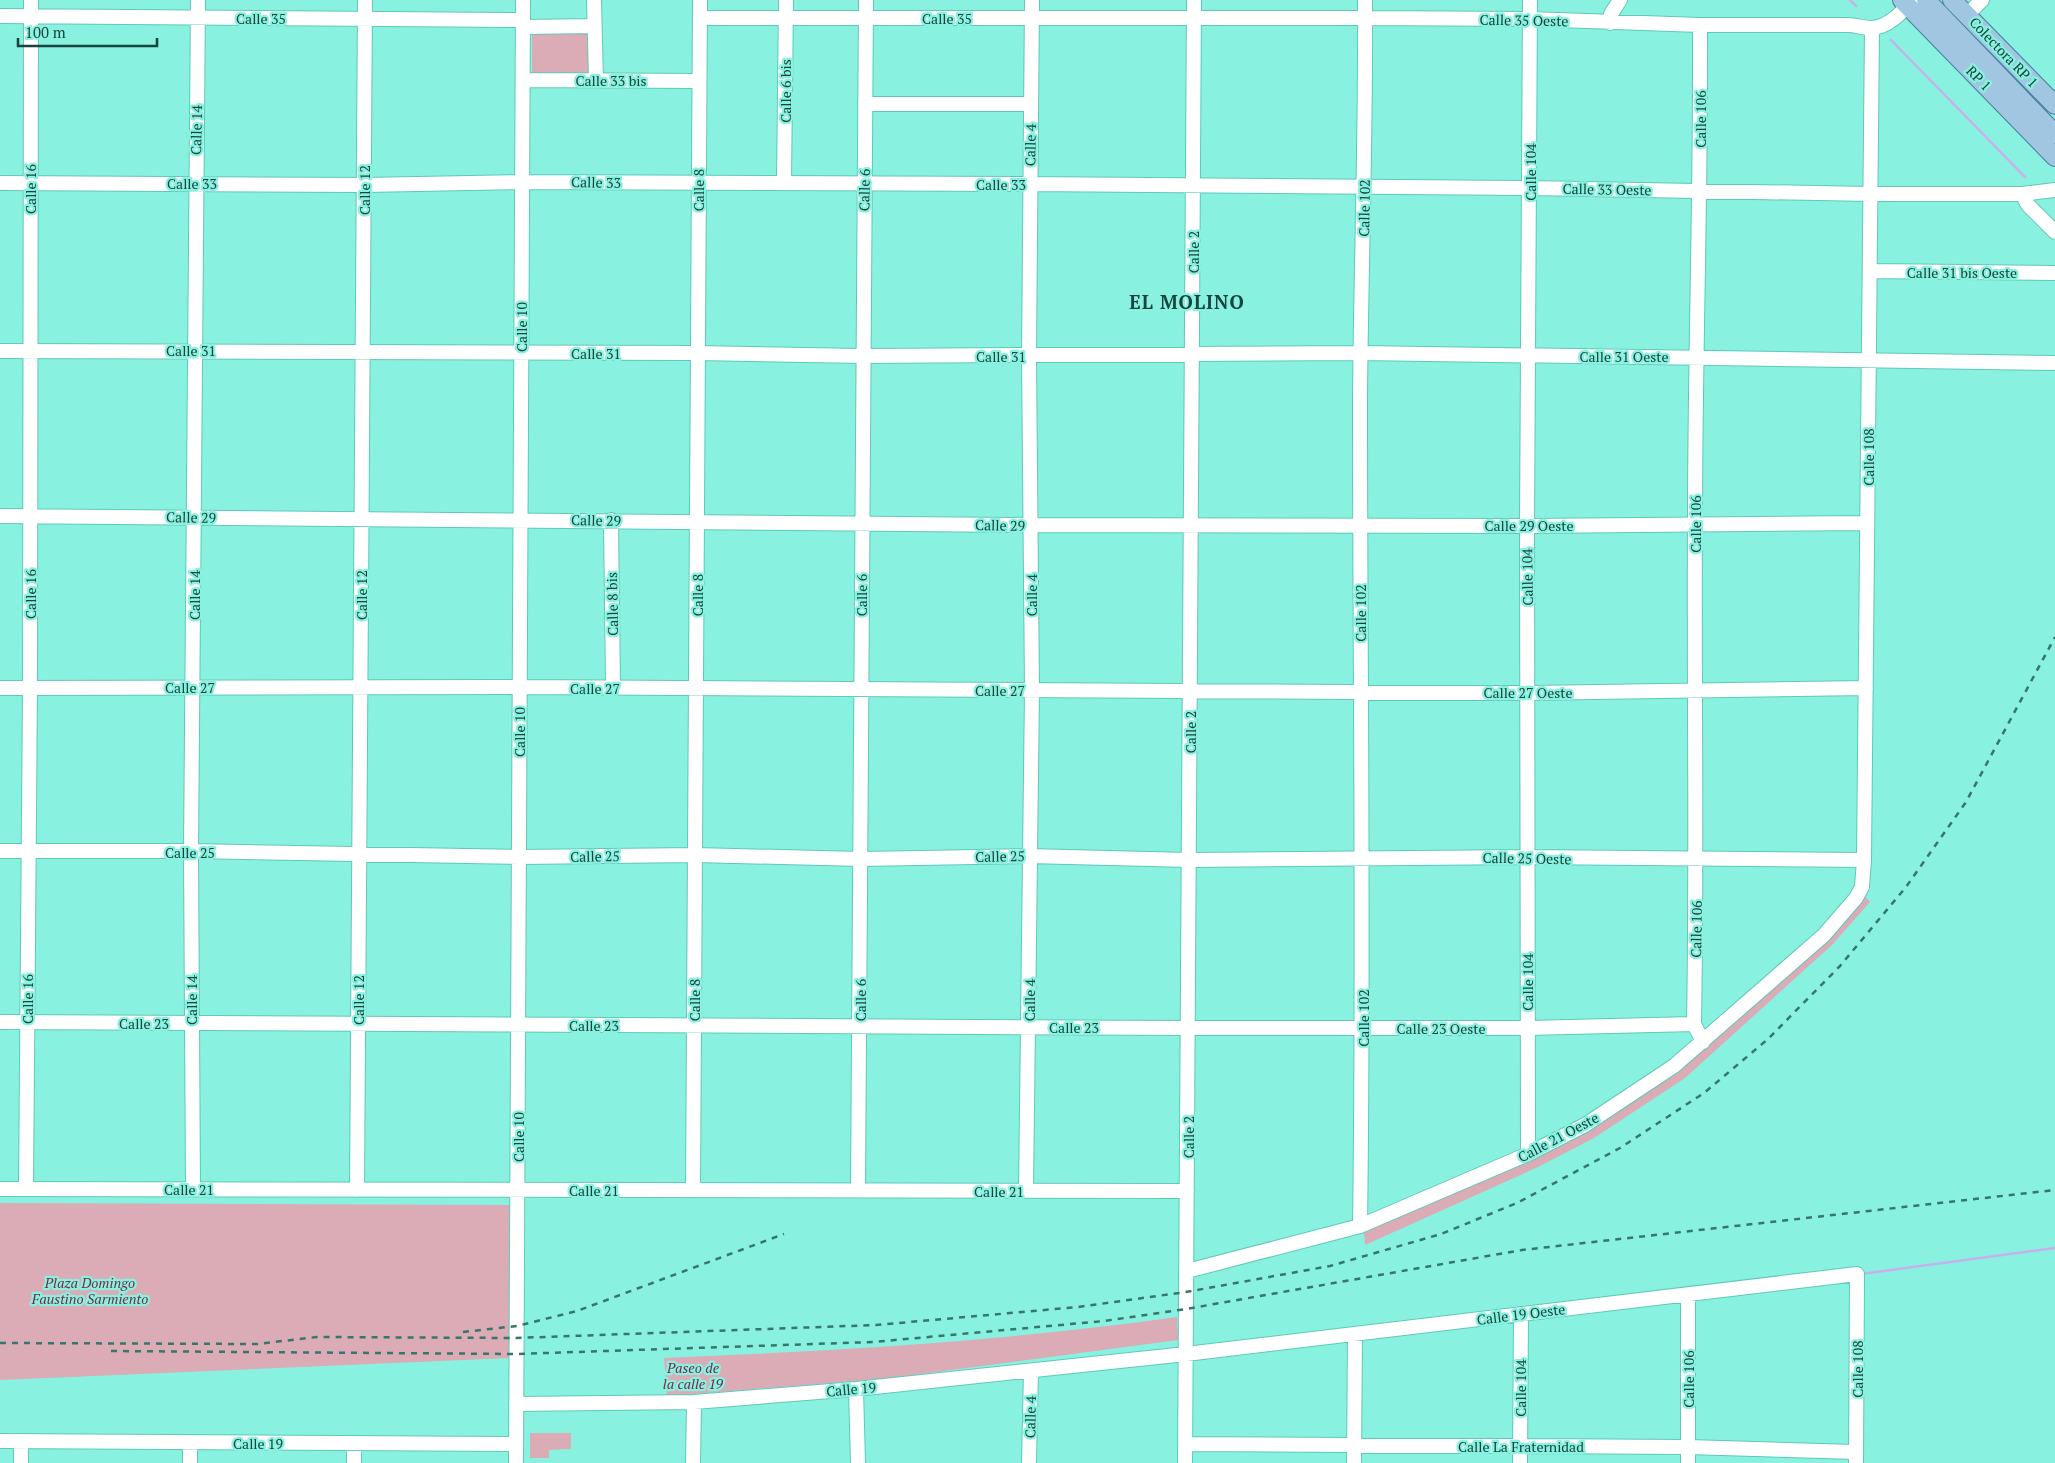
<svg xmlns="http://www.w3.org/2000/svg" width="2055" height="1463" font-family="'PT Serif',serif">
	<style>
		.green { fill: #dbabb6 }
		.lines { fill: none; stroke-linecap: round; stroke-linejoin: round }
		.stream { stroke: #c8b0ed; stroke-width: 2.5 }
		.minor-casing { stroke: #5fc9b9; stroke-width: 16 }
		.major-casing { stroke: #48809c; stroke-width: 20 }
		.minor { stroke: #fff; stroke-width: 14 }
		.major { stroke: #a1c6e2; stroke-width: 18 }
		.rail { stroke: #38756c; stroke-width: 2.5; stroke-dasharray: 6 6; stroke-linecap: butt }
		.labels { text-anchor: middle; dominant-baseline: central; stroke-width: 4.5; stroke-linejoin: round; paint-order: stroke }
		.street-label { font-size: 14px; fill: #17443e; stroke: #89f1e0 }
		.park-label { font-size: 14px; font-style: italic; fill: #7b2845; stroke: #89f1e0 }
		.district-label { font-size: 19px; font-weight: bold; letter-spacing: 1px; fill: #17443e; stroke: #89f1e0 }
	</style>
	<rect width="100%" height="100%" fill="#89f1e0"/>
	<path class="green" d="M532 31H589V74H532Z
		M1863 894 1870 902 1832 945 1685 1078 1594 1138 1538 1167 1365 1245 1364 1232 1535 1159 1589 1131 1679 1071Z
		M0 1203 511 1205V1358L0 1380Z
		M1177 1317 1178 1340 883 1379 667 1396 664 1358C836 1351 1007 1341 1177 1317Z
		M530 1433H571V1449L549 1450V1458H530Z"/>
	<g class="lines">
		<path class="stream" d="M1850 0 1856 6
			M1891 40 2025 177
			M1861 1274 2055 1248"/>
		<g class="minor-casing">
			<path id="minor" d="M594 0 596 80
				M1967 15 1982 0
				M0 16 523 20
				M700 18H1365L1530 19 1700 25H1848C1855 25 1864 28 1871 28 1888 28 1903 11 1913 0
				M1610 23 1611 14 1620 0
				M1700 25C1701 190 1695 356 1695 522 1694 689 1697 857 1694 1024L1703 1042
				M523 27 594 26
				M523 80 699 81
				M865 104H1030
				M0 183 364 185 522 182 1029 184 1529 188 1871 194H2022L2055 190
				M784 183 786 0
				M2022 194 2028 205 2055 232
				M1870 271 2055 273
				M0 351 698 353 862 356 1361 353 2055 363
				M0 516 1031 525 1527 526 1867 523
				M611 520 613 688
				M0 688 520 687 1529 693 1866 688
				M0 851H191L519 857 695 855 861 859 1028 856 1189 860 1527 857 1864 860
				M0 1022 1188 1028H1528L1694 1024
				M1528 1154 1527 526 1530 0
				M0 1189 1187 1191
				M26 1189 30 688 31 0
				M193 1189 191 851 198 0
				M858 1189 866 0
				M357 1190 365 0
				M693 1190 700 0
				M1026 1191 1032 690 1029 356 1032 0
				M1360 1226C1364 951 1360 676 1360 400 1361 267 1366 134 1365 0
				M1187 1271 1360 1226 1528 1154 1585 1125 1674 1066 1824 935 1856 898 1862 887 1864 860 1872 28
				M856 1389 858 1463
				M516 1404 694 1402 856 1389 1186 1354 1857 1274 1856 1463
				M0 1441 516 1444
				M21 1441V1463
				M190 1443V1463
				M354 1443V1463
				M1185 1444 1688 1447 1856 1452
				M516 1463 523 0
				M693 1463 694 1402
				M1029 1463 1031 1371
				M1185 1463 1194 0
				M1354 1463 1355 1335
				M1520 1463 1521 1314
				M1688 1463V1295"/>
		</g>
		<g class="major-casing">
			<path id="major" d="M1902 0 2055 157
				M1926 0 2055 134
				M1952 0 2055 105"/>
		</g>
		<use href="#minor" class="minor"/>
		<use href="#major" class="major"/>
		<path class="rail" d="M463 1332 517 1326 577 1311 784 1234
			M0 1343 257 1344 317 1337 516 1338 876 1325 1078 1307 1186 1292 1330 1266 1441 1234 1517 1203 1620 1148 1704 1093 1768 1039 1840 966 1906 887 1966 802 2055 637
			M111 1351 516 1354 873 1342 1104 1321 1186 1309 1522 1250 2055 1190"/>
	</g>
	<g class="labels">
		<g class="street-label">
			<text x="261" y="18">Calle 35</text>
			<text x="947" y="18">Calle 35</text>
			<text transform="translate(1524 20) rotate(1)">Calle 35 Oeste</text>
			<text transform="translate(2004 52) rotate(46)">Colectora RP 1</text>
			<text transform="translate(1979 78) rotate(46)">RP 1</text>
			<text x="611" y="80">Calle 33 bis</text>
			<text transform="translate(785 91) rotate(-90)">Calle 6 bis</text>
			<text transform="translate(1700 119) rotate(-90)">Calle 106</text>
			<text transform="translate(196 130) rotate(-89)">Calle 14</text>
			<text transform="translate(1030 145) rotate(-89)">Calle 4</text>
			<text transform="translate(1530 172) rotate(-90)">Calle 104</text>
			<text transform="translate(596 182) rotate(1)">Calle 33</text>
			<text x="192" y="183">Calle 33</text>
			<text x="1001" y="184">Calle 33</text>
			<text transform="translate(30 189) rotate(-90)">Calle 16</text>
			<text transform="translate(1607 189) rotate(1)">Calle 33 Oeste</text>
			<text transform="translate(364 190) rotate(-90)">Calle 12</text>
			<text transform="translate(698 190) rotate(-90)">Calle 8</text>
			<text transform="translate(864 190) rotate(-89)">Calle 6</text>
			<text transform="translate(1364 208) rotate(-89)">Calle 102</text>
			<text transform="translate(1193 252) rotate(-90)">Calle 2</text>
			<text x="1962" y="272">Calle 31 bis Oeste</text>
			<text transform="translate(521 327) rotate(-90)">Calle 10</text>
			<text x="191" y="350">Calle 31</text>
			<text x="596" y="353">Calle 31</text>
			<text x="1001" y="356">Calle 31</text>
			<text x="1624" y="356">Calle 31 Oeste</text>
			<text transform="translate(1868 457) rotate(-90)">Calle 108</text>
			<text transform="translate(191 517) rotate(1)">Calle 29</text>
			<text transform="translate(596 520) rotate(1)">Calle 29</text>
			<text transform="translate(1695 524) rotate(-90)">Calle 106</text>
			<text transform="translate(1000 525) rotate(1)">Calle 29</text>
			<text x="1529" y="525">Calle 29 Oeste</text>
			<text transform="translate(1527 577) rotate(-91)">Calle 104</text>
			<text transform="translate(30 594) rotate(-90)">Calle 16</text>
			<text transform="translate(194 595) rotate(-90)">Calle 14</text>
			<text transform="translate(361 595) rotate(-90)">Calle 12</text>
			<text transform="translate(697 595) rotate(-90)">Calle 8</text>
			<text transform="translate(861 595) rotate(-90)">Calle 6</text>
			<text transform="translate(1031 595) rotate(-90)">Calle 4</text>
			<text transform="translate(612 604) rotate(-91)">Calle 8 bis</text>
			<text transform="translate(1360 613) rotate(-90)">Calle 102</text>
			<text x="190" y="687">Calle 27</text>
			<text x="595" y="688">Calle 27</text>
			<text x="1000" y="690">Calle 27</text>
			<text x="1528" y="692">Calle 27 Oeste</text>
			<text transform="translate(519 732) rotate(-90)">Calle 10</text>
			<text transform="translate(1190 732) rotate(-90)">Calle 2</text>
			<text x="190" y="852">Calle 25</text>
			<text transform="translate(595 856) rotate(-1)">Calle 25</text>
			<text transform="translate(1000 856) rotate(-1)">Calle 25</text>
			<text transform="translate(1527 858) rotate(1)">Calle 25 Oeste</text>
			<text transform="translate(1696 929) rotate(-89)">Calle 106</text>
			<text transform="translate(1527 982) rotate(-90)">Calle 104</text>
			<text transform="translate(27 999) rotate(-90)">Calle 16</text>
			<text transform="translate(191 1000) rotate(-90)">Calle 14</text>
			<text transform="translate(358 1000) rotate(-90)">Calle 12</text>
			<text transform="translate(694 1000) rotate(-90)">Calle 8</text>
			<text transform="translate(860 1000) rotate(-90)">Calle 6</text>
			<text transform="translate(1029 1000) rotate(-90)">Calle 4</text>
			<text transform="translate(1363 1018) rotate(-90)">Calle 102</text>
			<text x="144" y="1023">Calle 23</text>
			<text x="594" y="1025">Calle 23</text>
			<text x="1074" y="1027">Calle 23</text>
			<text x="1441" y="1028">Calle 23 Oeste</text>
			<text transform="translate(518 1137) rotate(-90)">Calle 10</text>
			<text transform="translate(1188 1137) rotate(-90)">Calle 2</text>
			<text transform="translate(1558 1137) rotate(-28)">Calle 21 Oeste</text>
			<text x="189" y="1189">Calle 21</text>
			<text x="594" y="1190">Calle 21</text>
			<text x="999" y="1191">Calle 21</text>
			<text transform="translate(1521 1314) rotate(-7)">Calle 19 Oeste</text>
			<text transform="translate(1857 1369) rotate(-90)">Calle 108</text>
			<text transform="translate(1688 1379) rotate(-90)">Calle 106</text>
			<text transform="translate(1520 1388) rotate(-90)">Calle 104</text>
			<text transform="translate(851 1389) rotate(-5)">Calle 19</text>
			<text transform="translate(1030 1417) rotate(-89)">Calle 4</text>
			<text x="258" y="1443">Calle 19</text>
			<text x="1521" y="1446">Calle La Fraternidad</text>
		</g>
		<g class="park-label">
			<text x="90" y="1282">Plaza Domingo<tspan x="90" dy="16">Faustino Sarmiento</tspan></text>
			<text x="693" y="1367">Paseo de<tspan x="693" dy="16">la calle 19</tspan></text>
		</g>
		<g class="district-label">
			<text x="1187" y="301">EL MOLINO</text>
		</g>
	</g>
	<path d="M18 38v8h139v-8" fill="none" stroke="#17443e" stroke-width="2.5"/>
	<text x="25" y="38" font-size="15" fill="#17443e" stroke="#89f1e0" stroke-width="4" paint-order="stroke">100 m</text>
</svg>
